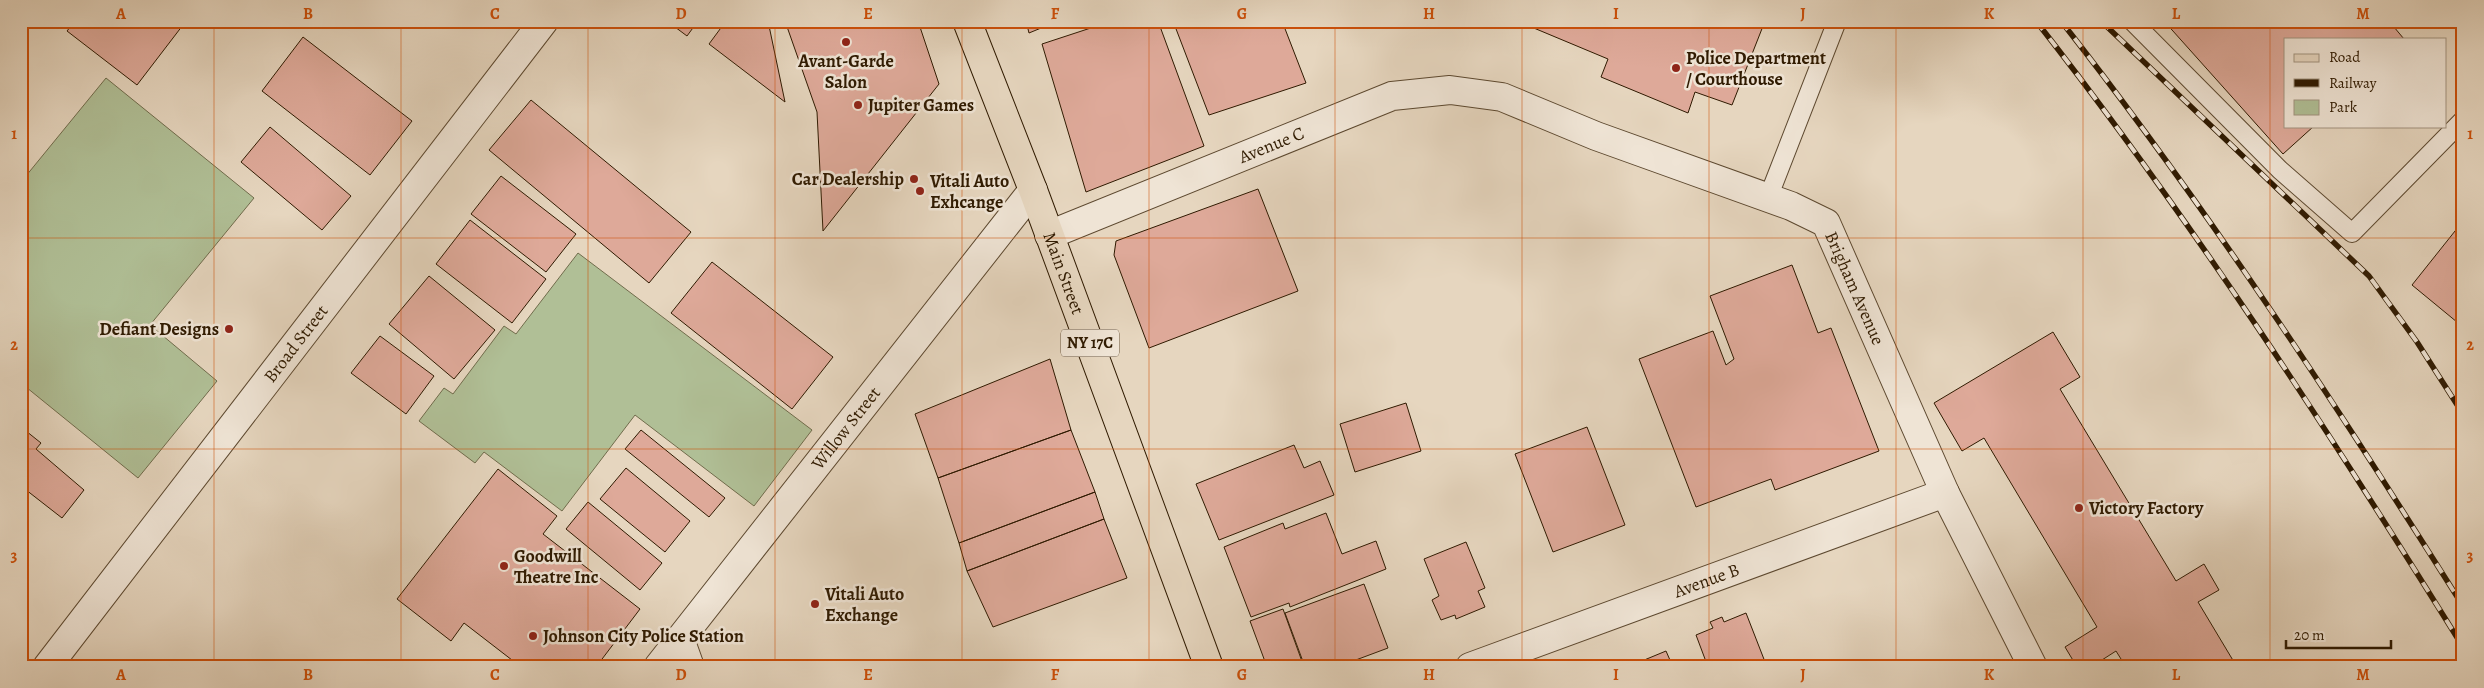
<svg xmlns="http://www.w3.org/2000/svg" width="2484" height="688" font-family="Alegreya,serif">
	<style>
		.green { fill: #b0bf96; stroke: #706c4c }
		.building { fill: #dea999; stroke: #2f1a01 }
		.lines { fill: none; stroke-linecap: round; stroke-linejoin: round }
		.service-casing { stroke: #5d4930; stroke-width: 20 }
		.minor-casing { stroke: #5d4930; stroke-width: 30 }
		.tertiary-casing { stroke: #5d4930; stroke-width: 30 }
		.primary-casing { stroke: #2f1a01; stroke-width: 30 }
		.service { stroke: #efe4d5; stroke-width: 18 }
		.minor { stroke: #efe4d5; stroke-width: 28 }
		.tertiary { stroke: #efe4d5; stroke-width: 28 }
		.primary { stroke: #e6d6bf; stroke-width: 28 }
		.rail-casing { stroke: #2f1a01; stroke-width: 5.5 }
		.rail { stroke: #efe4d5; stroke-width: 4; stroke-dasharray: 11; stroke-linecap: butt }
		.grid { fill: none; stroke: #cc500a; stroke-width: 1; stroke-opacity: 0.55 }
		.poi-dot { fill: #8f2418; stroke: #efe4d5; stroke-width: 2 }
		.labels { text-anchor: middle; dominant-baseline: central; stroke-width: 5; stroke-linejoin: round; paint-order: stroke }
		.shield { fill: #efe4d5; stroke: #695741; stroke-width: 1 }
		.shield-label { font-size: 16px; font-weight: bold; fill: #2f1a01 }
		.poi-label { font-size: 18px; font-weight: bold; fill: #2f1a01; stroke: #efe4d5; text-anchor: start }
		.street-label { font-size: 18px; fill: #2f1a01; stroke: #efe4d5 }
		.neatline { fill: none; stroke: #cc500a; stroke-width: 2 }
		.grid-label { font-size: 16px; text-anchor: middle; font-weight: bold; fill: #cc500a }
	</style>
	<rect width="100%" height="100%" fill="#e6d6bf"/>
	<filter id="stains"><feTurbulence type="fractalNoise" baseFrequency=".004" numOctaves="4"/><feColorMatrix values="0 0 0 0 .2 0 0 0 0 .09 0 0 0 0 .02 0 0 0 .5 -.17"/></filter>
	<radialGradient id="worn" r=".72"><stop offset=".6" stop-color="#630" stop-opacity="0"/><stop offset="1" stop-color="#630" stop-opacity=".3"/></radialGradient>
	<path class="green" d="M106 78 254 198 150 325 217 381 138 478 21 383V182Z
		M578 253 812 430 754 506 635 415 562 511 484 452 475 463 419 421 444 388 453 394 504 326 516 334Z"/>
	<path class="building" d="M75 21H186L137 85 67 31Z
		M667 21H698L687 36Z
		M726 21H768L785 102 709 44Z
		M785 21H918L939 84 823 231 817 112Z
		M1026 21H1058L1029 33Z
		M1112 21H1158L1204 146 1086 192 1042 44Z
		M1173 21H1282L1306 83 1209 115Z
		M1517 21H1765L1732 105 1695 92 1688 113 1601 77 1608 59Z
		M2164 21H2389L2404 39H2285V126H2314L2283 154Z
		M303 37 412 121 370 175 262 91Z
		M531 100 691 232 649 283 489 150Z
		M270 127 351 196 322 230 241 162Z
		M501 176 576 234 546 272 471 214Z
		M1258 189 1298 291 1149 348 1114 255 1116 241Z
		M470 220 546 279 512 323 436 264Z
		M2463 221V327L2412 285Z
		M712 262 833 357 792 409 671 313Z
		M1792 265 1818 333 1831 328 1879 451 1775 490 1771 479 1696 507 1639 359 1713 331 1726 365 1734 359 1710 296Z
		M429 276 495 330 454 379 389 324Z
		M2053 332 2080 377 2060 389 2176 581 2204 564 2219 590 2198 602 2237 667H2126L2116 651 2091 667H2077L2065 647 2097 627 1984 438 1962 451 1934 403Z
		M380 336 434 376 406 414 351 373Z
		M1050 359 1071 430 938 478 915 414Z
		M1406 403 1421 451 1355 472 1340 424Z
		M21 427 41 443 36 449 84 490 62 518 21 486Z
		M1587 427 1625 525 1553 552 1515 454Z
		M641 430 725 498 709 517 625 449Z
		M1071 430 1095 492 959 543 938 478Z
		M1294 445 1304 468 1320 461 1334 495 1219 540 1196 484Z
		M626 468 690 521 665 552 600 499Z
		M498 469 557 516 543 534 640 609 596 667H521L464 623 451 641 397 599Z
		M1095 492 1104 519 967 571 959 543Z
		M588 502 662 563 640 590 566 529Z
		M1326 513 1342 554 1376 541 1386 569 1290 607 1289 603 1251 617 1224 547 1283 523 1285 529Z
		M1104 519 1127 578 993 627 967 571Z
		M1466 542 1485 588 1478 591 1485 607 1456 619 1455 615 1441 620 1432 600 1439 596 1424 559Z
		M1364 584 1388 648 1337 667H1305L1285 613Z
		M1283 609 1304 667H1267L1250 621Z
		M1746 613 1767 667H1708L1696 635 1713 628 1710 622 1722 617 1724 622Z
		M1666 651 1673 667H1639L1637 663Z"/>
	<g class="lines">
		<g class="service-casing">
			<path id="service" d="M2132 21 2280 170 2352 233 2463 120
				M1768 198 1837 21"/>
		</g>
		<g class="minor-casing">
			<g id="minor">
				<path id="s1" d="M1049 235 1392 96 1450 90 1502 97 1596 136 1791 206 1826 223 1945 493 2033 667"/>
				<path d="M680 639 690 667"/>
				<path id="s2" d="M47 667 544 21"/>
				<path id="s3" d="M1470 667 1945 493"/>
			</g>
		</g>
		<g class="tertiary-casing">
			<g id="tertiary">
				<path id="s4" d="M658 667 1033 190"/>
			</g>
		</g>
		<g class="primary-casing">
			<g id="primary">
				<path id="s5" d="M967 21 1033 190 1209 667"/>
			</g>
		</g>
		<use href="#service" class="service"/>
		<use href="#minor" class="minor"/>
		<use href="#tertiary" class="tertiary"/>
		<use href="#primary" class="primary"/>
		<g class="rail-casing">
			<path id="rail" d="M2036 21C2192 220 2330 433 2463 647
				M2061 21C2207 207 2337 406 2463 606
				M2101 21 2369 276 2417 342 2463 414"/>
		</g>
		<use href="#rail" class="rail"/>
	</g>
	<path class="grid" d="M214 21V667M401 21V667M588 21V667M775 21V667M962 21V667M1149 21V667M1335 21V667M1522 21V667M1709 21V667M1896 21V667M2083 21V667M2270 21V667M21 238H2463M21 449H2463"/>
	<g class="poi-dot">
		<circle cx="846" cy="42" r="5"/>
		<circle cx="1676" cy="68" r="5"/>
		<circle cx="858" cy="105" r="5"/>
		<circle cx="914" cy="179" r="5"/>
		<circle cx="920" cy="191" r="5"/>
		<circle cx="229" cy="329" r="5"/>
		<circle cx="2079" cy="508" r="5"/>
		<circle cx="504" cy="566" r="5"/>
		<circle cx="815" cy="604" r="5"/>
		<circle cx="533" cy="636" r="5"/>
	</g>
	<g class="labels">
		<rect class="shield" x="1061" y="329.5" width="58" height="27" rx="4"/>
		<g class="shield-label">
			<text x="1090" y="343">NY 17C</text>
		</g>
		<g class="poi-label">
			<text x="1686" y="58">Police Department<tspan x="1686" dy="21">/ Courthouse</tspan></text>
			<text x="846" y="61" text-anchor="middle">Avant-Garde<tspan x="846" dy="21">Salon</tspan></text>
			<text x="868" y="105">Jupiter Games</text>
			<text x="904" y="179" text-anchor="end">Car Dealership</text>
			<text x="930" y="181">Vitali Auto<tspan x="930" dy="21">Exhcange</tspan></text>
			<text x="219" y="329" text-anchor="end">Defiant Designs</text>
			<text x="2089" y="508">Victory Factory</text>
			<text x="514" y="556">Goodwill<tspan x="514" dy="21">Theatre Inc</tspan></text>
			<text x="825" y="594">Vitali Auto<tspan x="825" dy="21">Exchange</tspan></text>
			<text x="543" y="636">Johnson City Police Station</text>
		</g>
		<g class="street-label">
			<text stroke="none"><textPath href="#s1" startOffset="240">Avenue C</textPath></text>
			<text stroke="none"><textPath href="#s5" startOffset="270">Main Street</textPath></text>
			<text stroke="none"><textPath href="#s1" startOffset="900">Brigham Avenue</textPath></text>
			<text stroke="none"><textPath href="#s2" startOffset="408">Broad Street</textPath></text>
			<text stroke="none"><textPath href="#s4" startOffset="304">Willow Street</textPath></text>
			<text stroke="none"><textPath href="#s3" startOffset="252">Avenue B</textPath></text>
		</g>
	</g>
	<rect width="2484" height="688" fill="none" stroke="#e6d6bf" stroke-width="55"/>
	<rect x="2284" y="38" width="162" height="90" fill="#efe4d5" stroke="#a29380"/>
	<rect x="2294" y="54" width="25" height="8" fill="#e6d6bf" stroke="#a29380"/>
	<text x="2329" y="62" font-size="15" fill="#2f1a01">Road</text>
	<rect x="2294" y="79" width="25" height="8" fill="#2f1a01" stroke="#a29380"/>
	<text x="2329" y="88" font-size="15" fill="#2f1a01">Railway</text>
	<rect x="2294" y="100" width="25" height="15" fill="#b0bf96" stroke="#a29380"/>
	<text x="2329" y="112" font-size="15" fill="#2f1a01">Park</text>
	<path d="M2286 640v8h105v-8" fill="none" stroke="#2f1a01" stroke-width="2.5"/>
	<text x="2294" y="640" font-size="15" fill="#2f1a01" stroke="#efe4d5" stroke-width="4" paint-order="stroke">20 m</text>
	<rect x="28" y="28" width="2428" height="632" class="neatline"/>
	<g class="grid-label">
		<text x="121" y="19">A</text>
		<text x="308" y="19">B</text>
		<text x="495" y="19">C</text>
		<text x="681" y="19">D</text>
		<text x="868" y="19">E</text>
		<text x="1055" y="19">F</text>
		<text x="1242" y="19">G</text>
		<text x="1429" y="19">H</text>
		<text x="1616" y="19">I</text>
		<text x="1803" y="19">J</text>
		<text x="1989" y="19">K</text>
		<text x="2176" y="19">L</text>
		<text x="2363" y="19">M</text>
		<text x="14" y="139">1</text>
		<text x="2470" y="139">1</text>
		<text x="14" y="350">2</text>
		<text x="2470" y="350">2</text>
		<text x="14" y="561">3</text>
		<text x="2470" y="561">3</text>
		<text x="121" y="680">A</text>
		<text x="308" y="680">B</text>
		<text x="495" y="680">C</text>
		<text x="681" y="680">D</text>
		<text x="868" y="680">E</text>
		<text x="1055" y="680">F</text>
		<text x="1242" y="680">G</text>
		<text x="1429" y="680">H</text>
		<text x="1616" y="680">I</text>
		<text x="1803" y="680">J</text>
		<text x="1989" y="680">K</text>
		<text x="2176" y="680">L</text>
		<text x="2363" y="680">M</text>
	</g>
	<rect width="100%" height="100%" filter="url(#stains)"/>
	<rect width="100%" height="100%" fill="url(#worn)"/>
</svg>
